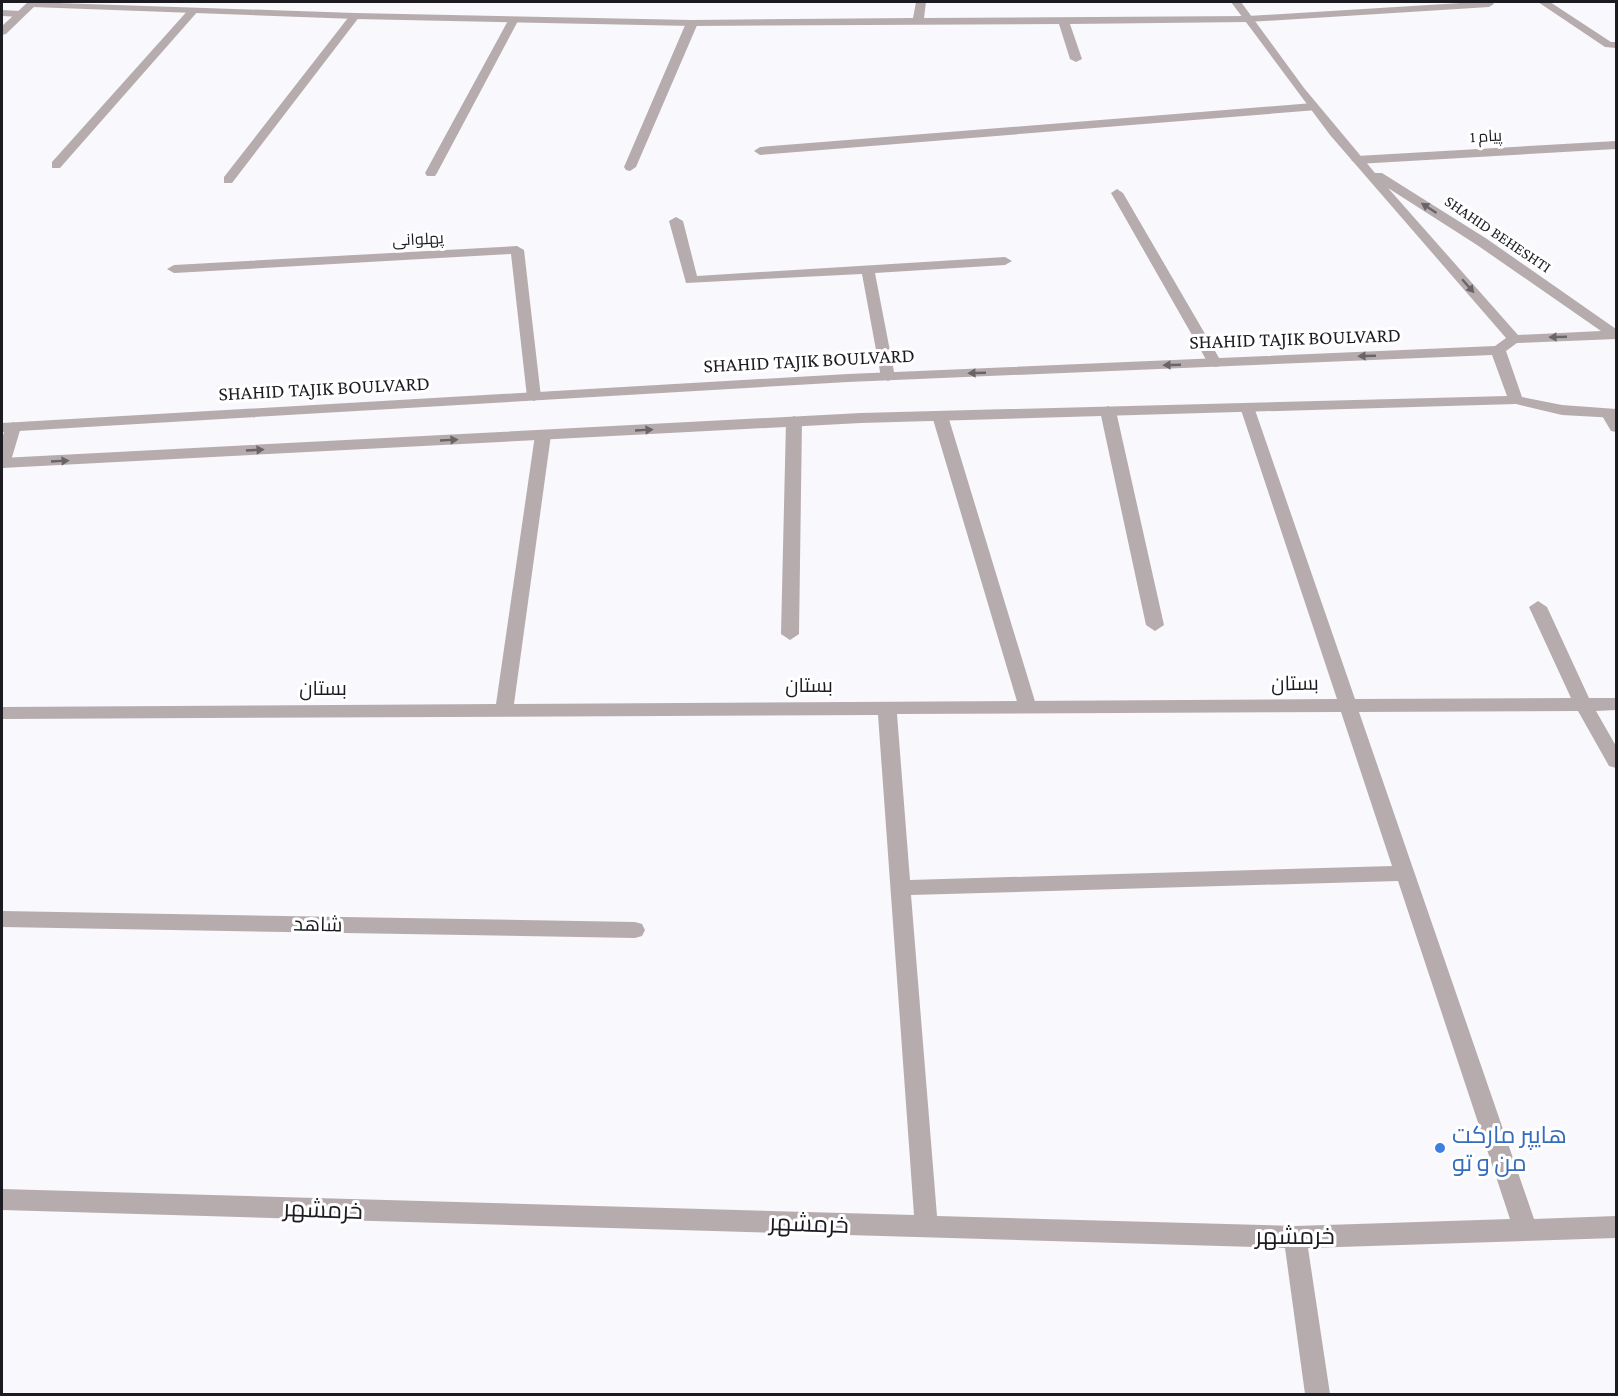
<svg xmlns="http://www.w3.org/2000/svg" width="1618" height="1396" font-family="'Crimson Pro',Cairo,serif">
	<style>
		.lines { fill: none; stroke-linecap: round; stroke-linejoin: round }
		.service { fill: #b6acad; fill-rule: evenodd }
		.minor { fill: #b6acad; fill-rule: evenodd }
		.tertiary { fill: #b6acad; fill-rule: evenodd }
		.oneway { fill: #696468 }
		.shop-dot { fill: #3f7fe0; stroke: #fff; stroke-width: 2 }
		.labels { text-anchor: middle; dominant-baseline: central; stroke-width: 6; stroke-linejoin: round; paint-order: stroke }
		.far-street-label { font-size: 16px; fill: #1c1b22; stroke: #fff }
		.street-label { font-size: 20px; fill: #1c1b22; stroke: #fff }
		.near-shop-label { font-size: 24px; fill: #366cbe; stroke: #fff; text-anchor: start }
		.near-street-label { font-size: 24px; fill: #1c1b22; stroke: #fff }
	</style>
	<rect width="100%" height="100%" fill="#f9f8fc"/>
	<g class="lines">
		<path class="service" d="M190 8 199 10 60 168H52V162Z
			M351 14 360 16 232 183H224V177Z
			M510 17 519 19 437 173 435 176H427L425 173Z
			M692 20 698 23 636 167 630 171 626 170 624 167 686 23Z
			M517 246 524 250 541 397 534 401 527 397 511 254 174 273 167 269 174 265Z
			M940 411 948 416 1037 708 1034 713H1022L1019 708 932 416Z"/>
		<path class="minor" d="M29 2 355 13 692 20 913 18 916 2H926L924 18 1248 16 1477 2H1492L1494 4 1489 7 1248 22 1070 24 1082 59 1076 62 1070 59 1059 24 692 26 355 19 32 7 27 4Z
			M1538 2H1550L1611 42H1616V48L1605 47Z
			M2 10 21 11 26 14 21 17 2 16Z
			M1313 103 1317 104V110L760 155 754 151 760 147Z
			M1616 141V149L1357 164 1351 160 1357 156Z
			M1117 189 1123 193 1222 363 1220 366 1215 367 1208 363 1111 193Z
			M676 217 683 221 697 276 1005 257 1012 261 1005 265 875 273 895 377 888 381 881 377 862 274 686 283 669 221Z
			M1247 403 1254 407 1355 699 1571 698 1529 607 1538 601 1547 607 1589 698H1616V710L1596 711 1616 746V768L1609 766 1578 711 1359 712 1534 1219 1616 1216V1238L1308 1248 1330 1394H1305L1285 1248 2 1210V1189L914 1215 878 715 2 719V707L496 704 535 435 543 430 551 435 514 704 1337 699 1240 407ZM1341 712 1392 866 910 880 897 714ZM1398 881 1510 1219 1295 1226 937 1216 911 895Z
			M1108 406 1116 411 1164 625 1155 631 1146 625 1100 411Z
			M1609 409 1616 414V432L1611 431 1601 414Z
			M794 416 802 421 799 634 790 640 781 634 786 421Z
			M13 422 21 427 10 464 2 469V440L5 427Z
			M2 911 635 922 642 924 645 930 642 936 635 938 2 927Z"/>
		<path class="tertiary" d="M28 2H39L6 34 2 35V26Z
			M1231 2H1241L1304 88 1375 173H1382L1487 239 1616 329V339L1517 343 1506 351 1522 397 1562 405 1616 409V418L1562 415 1516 404 861 423 2 468V458L861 413 1507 396 1492 355 848 382 2 432V423L848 374 1495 346 1506 338 1330 135ZM1388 188 1477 245 1601 331 1518 335Z"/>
	</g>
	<defs><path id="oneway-solid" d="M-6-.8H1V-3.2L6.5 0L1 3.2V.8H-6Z" transform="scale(1.5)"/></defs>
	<g class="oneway">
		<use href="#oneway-solid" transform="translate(1429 208) rotate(-147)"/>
		<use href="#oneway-solid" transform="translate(1468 286) rotate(49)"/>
		<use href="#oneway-solid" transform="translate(1558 337) rotate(178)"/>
		<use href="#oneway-solid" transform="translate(1367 356) rotate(178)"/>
		<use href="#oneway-solid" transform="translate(1172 365) rotate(178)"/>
		<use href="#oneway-solid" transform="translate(977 373) rotate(178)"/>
		<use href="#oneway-solid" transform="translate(644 430) rotate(-3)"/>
		<use href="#oneway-solid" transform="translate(449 440) rotate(-3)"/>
		<use href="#oneway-solid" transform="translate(255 450) rotate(-3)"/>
		<use href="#oneway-solid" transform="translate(60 461) rotate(-3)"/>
	</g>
	<circle class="shop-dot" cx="1440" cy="1148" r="6"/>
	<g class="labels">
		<g class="far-street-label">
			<text transform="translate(1486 136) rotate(-3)">پیام 1</text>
			<text transform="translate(1498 234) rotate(34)">SHAHID BEHESHTI</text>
			<text transform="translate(418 239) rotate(-3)">پهلوانی</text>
		</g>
		<g class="street-label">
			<text transform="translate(1295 338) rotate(-2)">SHAHID TAJIK BOULVARD</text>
			<text transform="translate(809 360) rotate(-3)">SHAHID TAJIK BOULVARD</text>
			<text transform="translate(324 388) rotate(-3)">SHAHID TAJIK BOULVARD</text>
			<text transform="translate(1295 683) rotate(-1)">بستان</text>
			<text x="809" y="685">بستان</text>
			<text x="323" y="688">بستان</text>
			<text transform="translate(318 924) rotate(1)">شاهد</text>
		</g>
		<g class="near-shop-label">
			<text x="1452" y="1134">هایپر مارکت<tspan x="1452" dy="28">من و تو</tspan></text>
		</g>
		<g class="near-street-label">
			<text transform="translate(323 1209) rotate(2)">خرمشهر</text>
			<text transform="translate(809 1223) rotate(2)">خرمشهر</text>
			<text x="1295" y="1235">خرمشهر</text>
		</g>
	</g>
	<rect width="1618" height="1396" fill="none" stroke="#1c1b22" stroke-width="6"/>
</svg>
